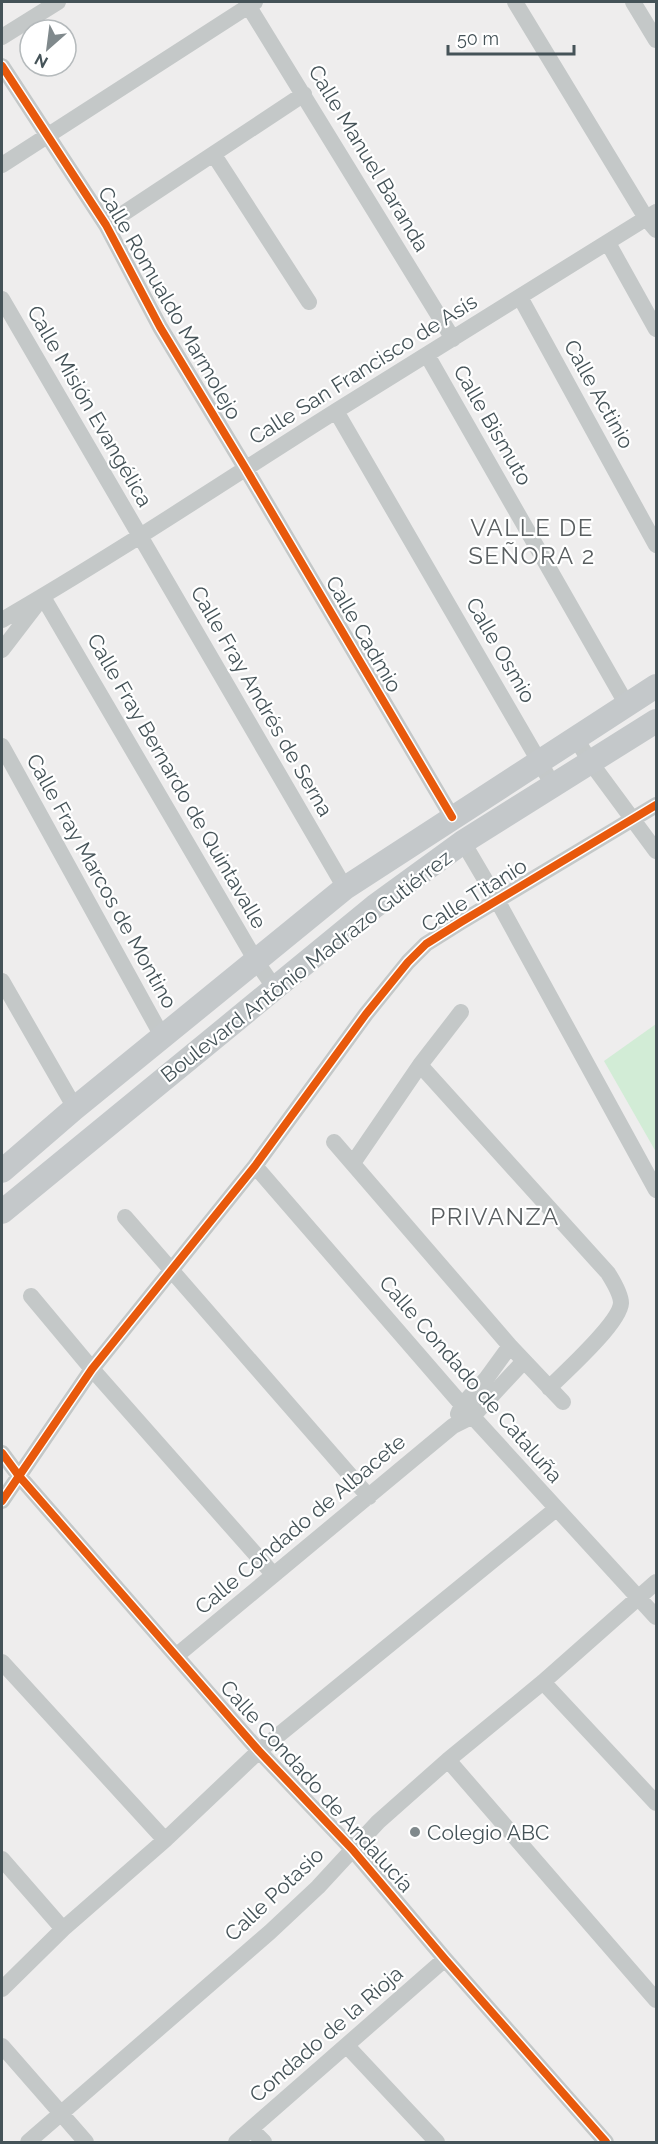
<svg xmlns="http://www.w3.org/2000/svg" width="658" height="2144" font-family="Raleway,sans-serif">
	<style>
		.green { fill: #d2ecd6 }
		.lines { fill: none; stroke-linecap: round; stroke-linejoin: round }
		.street { stroke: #c4c8c8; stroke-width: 16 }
		.secondary { stroke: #c4c8ca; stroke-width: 24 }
		.cycleway-casing { stroke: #fff; stroke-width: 11 }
		.cycleway { stroke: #e8590c; stroke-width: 8 }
		.poi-dot { fill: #80898c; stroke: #fff; stroke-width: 2 }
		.labels { text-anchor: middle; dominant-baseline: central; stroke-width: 4.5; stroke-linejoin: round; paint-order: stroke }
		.street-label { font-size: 21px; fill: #455358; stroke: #fff }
		.poi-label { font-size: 21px; fill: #455358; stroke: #fff; text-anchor: start }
		.quarter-label { font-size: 24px; letter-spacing: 1.5px; fill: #595e60; stroke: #fff }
	</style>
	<rect width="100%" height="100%" fill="#eeeded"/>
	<path class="green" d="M656 1024V1152L604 1061Z"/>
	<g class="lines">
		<path class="street" d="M246 2 453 339
			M515 2 646 218 656 230
			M633 2 656 40
			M2 37 58 2
			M2 66 106 225 160 327 246 469 452 817
			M214 155 309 302
			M2 165 255 2
			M106 225 304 94
			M608 243 656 329
			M520 297 656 545
			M2 299 345 888
			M427 355 627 705
			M336 411 554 787
			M43 597 256 961 274 987
			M2 620C116 554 225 481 336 411 443 344 550 278 656 212
			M2 650 38 603
			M575 737 591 763 656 851
			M2 746 163 1038
			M463 842 497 900 656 1190
			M2 981 75 1108
			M420 1065 608 1273C613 1281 621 1294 621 1303 620 1323 565 1372 549 1388
			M334 1142 510 1346 563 1402
			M353 1163 420 1065 461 1012
			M255 1166 462 1405 656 1617
			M125 1217 369 1497
			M31 1296 92 1369 273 1574
			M458 1414 462 1405 486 1379 510 1346
			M2 1453 19 1476 259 1751 352 1849 445 1959 606 2142
			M2 1501 92 1369 255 1166 366 1014 408 962 426 944 461 922 656 805
			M176 1656 453 1426 473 1416 524 1361
			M2 1662 165 1840
			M543 1682 656 1803
			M448 1760 656 2000
			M2 1859 63 1929
			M2 1989 63 1929 165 1840 259 1751 556 1509
			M2 2046 86 2142
			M347 2046 437 2142
			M252 2130 264 2142
			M28 2142 270 1932 318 1887 378 1822 448 1760 543 1682 656 1582
			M236 2142 445 1959"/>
		<path class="secondary" d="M2 1171 75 1108 345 888 656 686
			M2 1212 375 906 463 842 656 721"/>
		<g class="cycleway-casing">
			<path id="cycleway" d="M2 66 106 225 160 327 246 469 452 817
				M2 1453 19 1476 259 1751 352 1849 445 1959 606 2142
				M2 1501 92 1369 255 1166 366 1014 408 962 426 944 461 922 656 805"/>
		</g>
		<use href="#cycleway" class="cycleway"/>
	</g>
	<circle class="poi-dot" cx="415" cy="1832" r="6"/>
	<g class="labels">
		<g class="street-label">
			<text transform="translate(369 158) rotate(59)">Calle Manuel Baranda</text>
			<text transform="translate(170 303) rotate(60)">Calle Romualdo Marmolejo</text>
			<text transform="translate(363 369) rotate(-32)">Calle San Francisco de Asís</text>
			<text transform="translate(599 394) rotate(61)">Calle Actinio</text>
			<text transform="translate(90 406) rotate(60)">Calle Misión Evangélica</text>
			<text transform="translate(493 425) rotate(60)">Calle Bismuto</text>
			<text transform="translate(364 634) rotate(60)">Calle Cadmio</text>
			<text transform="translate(501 650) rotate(60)">Calle Osmio</text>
			<text transform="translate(262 701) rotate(60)">Calle Fray Andrés de Serna</text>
			<text transform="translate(177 781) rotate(60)">Calle Fray Bernardo de Quintavalle</text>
			<text transform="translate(102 881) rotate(61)">Calle Fray Marcos de Montino</text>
			<text transform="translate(474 895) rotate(-32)">Calle Titanio</text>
			<text transform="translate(306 966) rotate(-38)">Boulevard Antônio Madrazo Gutiérrez</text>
			<text transform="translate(471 1379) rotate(49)">Calle Condado de Cataluña</text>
			<text transform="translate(300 1524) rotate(-40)">Calle Condado de Albacete</text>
			<text transform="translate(317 1786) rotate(48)">Calle Condado de Andalucía</text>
			<text transform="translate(274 1894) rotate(-43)">Calle Potasio</text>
			<text transform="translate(326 2034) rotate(-41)">Condado de la Rioja</text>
		</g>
		<g class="poi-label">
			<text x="427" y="1832">Colegio ABC</text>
		</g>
		<g class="quarter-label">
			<text x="532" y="527">VALLE DE<tspan x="532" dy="28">SEÑORA 2</tspan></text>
			<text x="495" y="1216">PRIVANZA</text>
		</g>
	</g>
	<rect width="658" height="2144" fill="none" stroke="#455358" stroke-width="6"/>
	<g transform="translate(48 48) rotate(208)"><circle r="28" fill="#ffffff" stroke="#b5babc" stroke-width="1.5"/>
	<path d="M0-4.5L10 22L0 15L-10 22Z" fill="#80898c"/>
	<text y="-9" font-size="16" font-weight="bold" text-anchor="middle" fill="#455358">N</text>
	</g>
	<path d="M448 45v9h126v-9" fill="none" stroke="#455358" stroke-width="3"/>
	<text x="457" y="45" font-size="18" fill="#455358" stroke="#ffffff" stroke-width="4.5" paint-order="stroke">50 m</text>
</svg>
